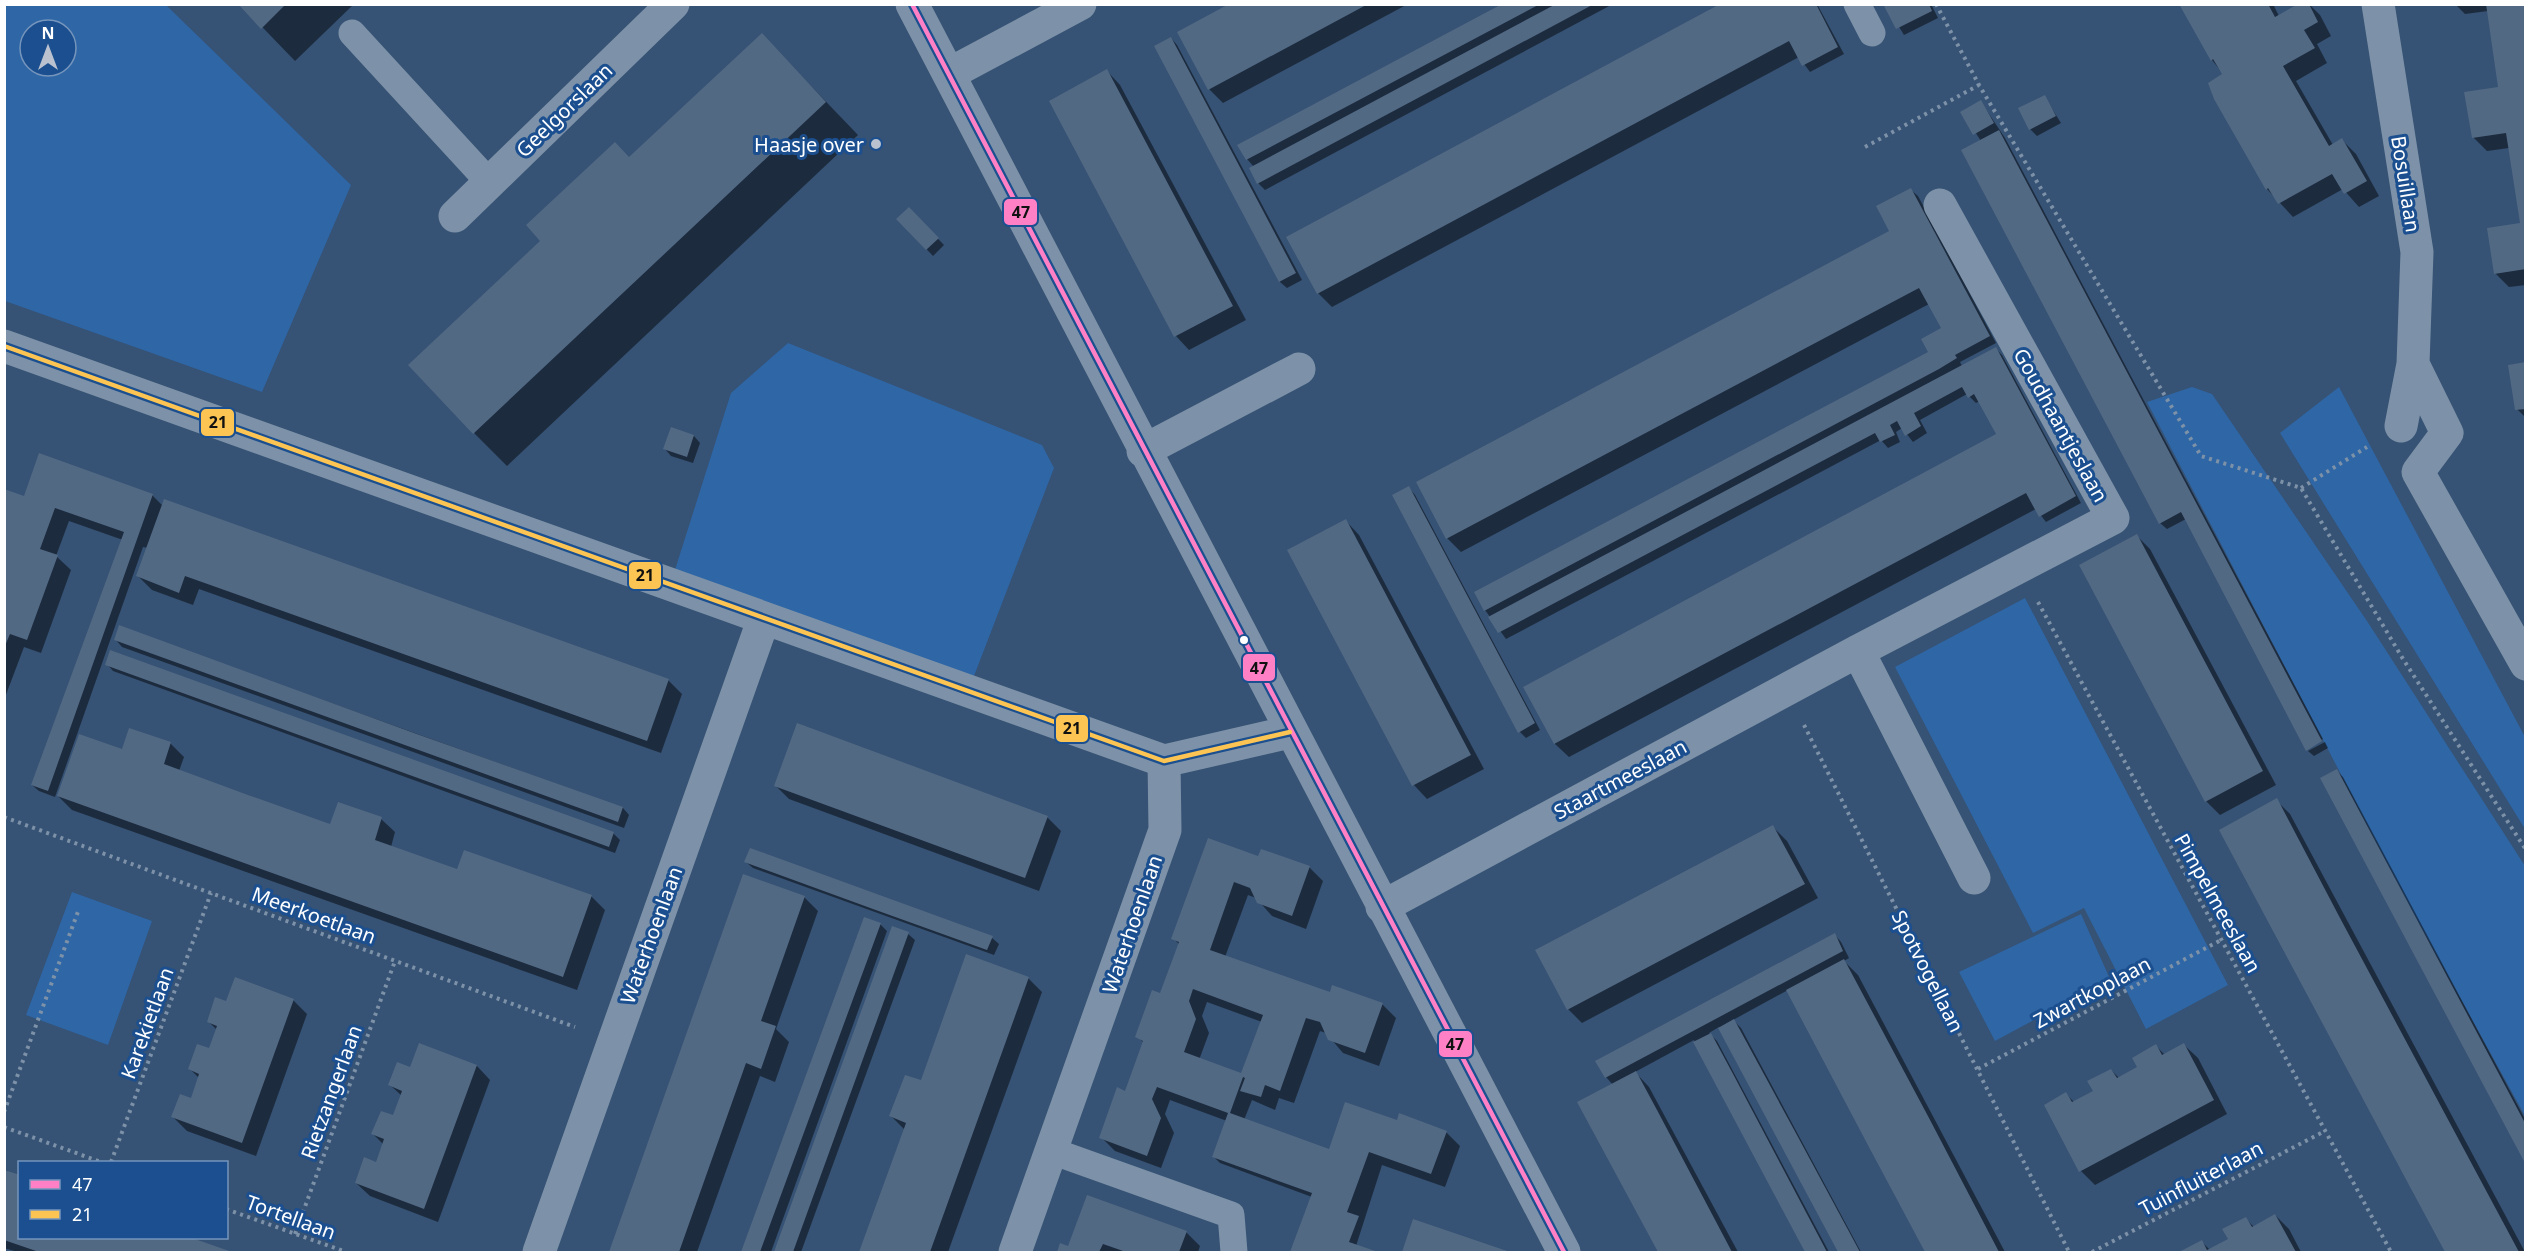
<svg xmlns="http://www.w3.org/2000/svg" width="2530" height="1257" font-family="'Noto Sans',sans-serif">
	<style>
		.green { fill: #2f66a5; fill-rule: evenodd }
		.shadow { fill: #0007; fill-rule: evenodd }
		.building { fill: #526984; fill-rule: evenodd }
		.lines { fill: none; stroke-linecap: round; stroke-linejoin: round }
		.path { stroke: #7d92a8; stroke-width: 4; stroke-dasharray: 3 4.5; stroke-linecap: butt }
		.service { stroke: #7d92a8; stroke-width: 27 }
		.minor { stroke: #7d92a8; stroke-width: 33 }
		.bus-1-casing { stroke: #1b4f8f; stroke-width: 9 }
		.bus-2-casing { stroke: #1b4f8f; stroke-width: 9 }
		.bus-1 { stroke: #ff80c5; stroke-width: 4.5 }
		.bus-2 { stroke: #fcc553; stroke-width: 4.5 }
		.poi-dot { fill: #b9c2ce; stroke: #1b4f8f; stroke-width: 2 }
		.bus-dot { fill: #fff; stroke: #1b4f8f; stroke-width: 2 }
		.labels { text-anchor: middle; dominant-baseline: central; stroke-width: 6; stroke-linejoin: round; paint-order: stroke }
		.street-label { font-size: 20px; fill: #fff; stroke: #1b4f8f }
		.poi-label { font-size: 20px; fill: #fff; stroke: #1b4f8f; text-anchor: end }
		.line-badge { stroke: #1b4f8f; stroke-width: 2 }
		.pale-badge-label { font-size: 16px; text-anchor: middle; font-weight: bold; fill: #111 }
	</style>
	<rect width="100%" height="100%" fill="#365274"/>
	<path class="green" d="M9 5H166L351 185 262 392 5 301 4 7ZM30 30H66V66H30Z
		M788 343 1042 445 1054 468 974 676 674 573 731 393Z
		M2192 387 2212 394 2367 621 2525 866V1116L2408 903 2147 402Z
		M2339 387 2525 737V829L2280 433Z
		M2025 598 2228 985 2146 1029 2084 908 2033 933 1895 667Z
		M72 892 152 921 108 1045 26 1015Z
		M2081 914 2110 979 1995 1041 1959 972Z"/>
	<path class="shadow" d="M240 4H354L295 61Z
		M1232 4H1408L1223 103 1209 89Z
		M1507 4H1613L1265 190 1258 183 1254 167 1247 159Z
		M1723 4H1817L1844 54 1810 72 1799 57 1332 307 1318 293Z
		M1885 4H1931L1938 18 1904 35Z
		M2181 4H2273L2279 16 2309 4 2320 15 2331 36 2317 44 2327 63 2296 81 2333 145 2342 140 2356 154 2379 196 2359 207 2343 189 2293 217 2267 189 2216 99 2224 75 2212 60Z
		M2455 4H2526V285L2509 287 2495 273 2522 224 2509 148 2487 151 2473 137 2500 89 2488 11 2465 14Z
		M762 35 858 135 507 466 474 433 630 159Z
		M1171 38 1177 45 1302 280 1287 288 1280 282 1156 47Z
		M1107 71 1120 85 1246 320 1189 350 1176 336 1051 101Z
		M2044 96 2061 123 2037 136 2030 129Z
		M1981 102 2005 138 2323 739 2307 748 2186 519 2167 529 2160 523 1981 141 1962 112Z
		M1911 190 1918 196 1996 343 1960 362 1962 366 1995 348 2002 355 2081 503 2046 522 2036 509 1569 757 1555 744 1525 687 1997 435 1980 401 1976 403 1967 394 1920 420 1927 433 1913 442 1902 428 1896 432 1900 442 1888 448 1881 440 1506 639 1485 610 1930 353 1943 328 1929 304 1461 552 1447 538 1418 483 1888 233Z
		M909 209 944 245 933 256 898 219Z
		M2526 363V418L2517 409Z
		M694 436 700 443 693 463 671 456 665 449Z
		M1409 488 1415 495 1540 730 1526 738 1520 732Z
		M4 491 25 498 152 495 163 506 668 680 682 694 661 753 199 589 193 605 152 590 138 576 148 548 143 547 55 797 39 791 32 785 123 540 69 521 56 556 71 570 41 653 24 647 4 700Z
		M1346 521 1359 535 1484 769 1427 799 1414 785Z
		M2137 536 2150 549 2276 785 2220 815 2206 801Z
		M120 627 623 808 629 815 624 828 122 647 116 640Z
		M107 664 613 833 620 840 615 853 113 671Z
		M2325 742 2328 748 2314 756 2308 751Z
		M170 743 184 757 179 771 331 825 381 819 395 832 391 847 458 871 591 896 605 910 577 990 72 810 58 796 123 751Z
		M2337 771 2343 777 2526 1121V1161Z
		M776 786 1047 817 1061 831 1039 891 789 799Z
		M2276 800 2290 814 2525 1252H2447L2221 830Z
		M1773 827 1787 841 1818 898 1582 1023 1568 1009Z
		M1259 858 1309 867 1323 881 1306 929 1272 916 1256 898 1248 895 1225 957 1331 994 1382 1004 1396 1018 1379 1066 1343 1053 1326 1033 1320 1031 1294 1103 1279 1098 1275 1110 1252 1100 1244 1120 1329 1150 1397 1122 1446 1132 1460 1146 1445 1187 1382 1165 1356 1246 1375 1252H1291L1312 1197 1220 1163 1214 1157 1227 1121 1170 1100 1165 1114 1174 1133 1161 1168 1115 1151 1101 1137 1126 1093 1144 1043 1137 1036 1161 995 1180 945 1173 938ZM1207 1002 1262 1022 1242 1075 1199 1060 1209 1033 1202 1016Z
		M746 862 992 938 999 944 994 955 753 868Z
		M744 876 804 897 818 911 776 1029 789 1042 775 1082 760 1076 697 1252H611Z
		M865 919 880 924 887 931 771 1252H745Z
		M893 928 908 934 915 940 801 1252H775Z
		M1835 935 1841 942 1849 958 1844 961 1858 975 2005 1252H1927L1788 990 1733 1020 1741 1028 1861 1252H1839L1719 1027 1709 1033 1717 1041 1829 1252H1807L1694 1040 1635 1072 1649 1087 1738 1252H1659L1579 1103 1613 1085 1606 1077Z
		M1028 978 1042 992 948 1252H861L905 1130 891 1116Z
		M293 1000 307 1014 256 1156 187 1131 173 1117 192 1100 199 1078 190 1069 209 1050 217 1030 208 1021 227 1003Z
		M420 1045 477 1066 490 1080 438 1222 370 1196 356 1183 377 1164 384 1145 373 1134 393 1117 402 1096 390 1085 411 1069Z
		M2184 1045 2198 1058 2227 1114 2095 1185 2081 1171 2046 1105 2066 1094 2075 1103 2095 1092 2111 1070 2119 1078 2139 1068 2156 1046 2165 1055Z
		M4 1171 20 1238H187L229 1252H18L4 1248Z
		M2275 1215 2289 1229 2301 1252H2182L2202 1242 2210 1250 2230 1239 2245 1218 2254 1227Z
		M1414 1221 1507 1252H1403Z
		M1186 1232 1200 1246 1198 1252H1058L1061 1245 1069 1247Z"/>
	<path class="building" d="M238 4H286L261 29Z
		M1229 4H1368L1208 90 1177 32Z
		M1502 4H1540L1246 160 1237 145Z
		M1556 4H1594L1257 184 1249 168Z
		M1720 4H1816L1838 47 1802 66 1789 41 1317 294 1286 237Z
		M1883 4H1929L1932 11 1896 29Z
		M2179 4H2268L2275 17 2298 4H2309L2318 22 2304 30 2315 48 2283 66 2329 146 2342 138 2367 181 2344 194 2332 174 2278 204 2268 188 2266 190 2214 99 2208 83 2222 74 2213 59 2211 61Z
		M2486 4H2526V269L2494 274 2487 228 2520 223 2506 133 2472 138 2464 92 2498 87Z
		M762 33 826 102 473 434 408 365 540 241 526 225 615 142 629 157Z
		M1171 37 1296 273 1279 282 1154 46Z
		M1107 69 1233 306 1174 337 1049 101Z
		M2045 95 2056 116 2029 130 2018 108Z
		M1981 100 1994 123 1973 135 1960 112Z
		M1999 130 2322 741 2306 751 2181 512 2159 524 1961 150Z
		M1911 188 1990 336 1955 355 1957 358 1939 369 1484 611 1474 592 1928 352 1921 339 1941 328 1919 288 1446 539 1416 482 1889 231 1876 206Z
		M909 207 939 238 926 250 896 219Z
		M1996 347 2076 496 2039 517 2026 493 1554 744 1523 687 1996 434 1974 394 1968 398 1962 387 1914 413 1921 426 1905 436 1897 421 1890 425 1895 435 1880 442 1875 433 1498 633 1488 617Z
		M2526 362V409L2515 410 2508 365Z
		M671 427 694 435 687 457 663 449Z
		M39 453 153 494 48 791 31 785 124 532 55 508 40 549 58 555 27 640 10 634 4 648V489L24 496Z
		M1409 486 1535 723 1518 733 1392 495Z
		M164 499 669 679 647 741 185 576 179 593 136 576Z
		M1346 519 1471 755 1412 786 1287 550Z
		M2137 534 2263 771 2205 802 2079 565Z
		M119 625 414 733 623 807 618 822 114 640Z
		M110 650 614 832 609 847 105 665Z
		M797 723 1048 816 1025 878 774 786Z
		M129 728 171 742 164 764 248 795 330 824 338 802 382 817 375 840 457 869 464 850 592 895 563 977 57 796 79 734 122 749Z
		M2337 769 2526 1125V1165L2320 778Z
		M2277 798 2340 918 2519 1252H2445L2409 1185 2219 830Z
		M1773 825 1805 884 1567 1010 1535 950Z
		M1208 838 1258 856 1261 849 1310 866 1292 916 1257 903 1250 888 1234 882 1210 950 1330 992 1332 985 1383 1003 1365 1053 1328 1040 1320 1022 1306 1018 1280 1091 1265 1085 1261 1097 1240 1091 1245 1078 1243 1077 1230 1113 1329 1149 1345 1102 1397 1120 1399 1113 1447 1131 1431 1174 1369 1152 1347 1212 1359 1216 1349 1242 1378 1252H1290L1312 1193 1212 1157 1228 1113 1157 1087 1152 1099 1161 1118 1147 1156 1099 1138 1117 1087 1125 1091 1143 1041 1135 1037 1152 990 1160 993 1179 942 1171 939ZM1193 989 1263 1015 1241 1073 1184 1052 1196 1019 1189 1001Z
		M750 848 962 925 993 936 987 950 873 909 744 862Z
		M743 874 805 896 761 1021 776 1026 761 1069 746 1063 679 1252H609Z
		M864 917 881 923 760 1252H741Z
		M892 926 909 932 793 1252H774Z
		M1835 933 1843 951 1605 1078 1595 1061Z
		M966 954 1029 977 1014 1019 930 1252H859L906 1123 889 1116 905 1075 921 1080Z
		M1844 959 1929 1118 1999 1252H1925L1870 1149 1786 990Z
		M235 977 294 999 242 1143 171 1117 180 1094 191 1098 199 1074 188 1069 197 1044 209 1048 217 1026 207 1022 215 997 226 1001Z
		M1734 1019 1798 1137 1860 1252H1838L1718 1028Z
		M1711 1033 1732 1072 1827 1252H1805L1693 1042Z
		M419 1043 477 1065 424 1209 355 1183 364 1157 376 1162 384 1139 371 1134 381 1111 393 1115 402 1091 388 1085 397 1062 410 1067Z
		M2184 1043 2214 1100 2079 1172 2044 1105 2066 1092 2072 1102 2093 1091 2087 1081 2111 1069 2117 1078 2137 1067 2132 1058 2156 1044 2162 1055Z
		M1636 1071 1657 1110 1732 1252H1658L1577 1102Z
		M4 1170 20 1175V1238H192L232 1252H39L4 1240Z
		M1087 1195 1187 1231 1179 1252H1126L1103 1244 1099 1252H1057L1060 1243 1068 1246Z
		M2275 1214 2296 1252H2179L2202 1240 2207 1250 2228 1239 2222 1229 2246 1217 2252 1227Z
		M1413 1219 1510 1252H1402Z"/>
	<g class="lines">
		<path class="path" d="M1936 4 1979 85 2201 456 2301 488 2403 659 2526 850
			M1865 147 1979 85
			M2301 488 2367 447
			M2038 602 2391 1252
			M1804 725 2069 1252
			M4 817 575 1027
			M1978 1069 2221 940
			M4 1112 79 909
			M4 1127 101 1162
			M111 1162 211 893
			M226 1209 346 1252
			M295 1234 395 961
			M2092 1252 2325 1131"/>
		<path class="service" d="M1857 4 1872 33
			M352 33 489 182
			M1052 1151 1231 1215 1234 1252"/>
		<path class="minor" d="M912 4 1564 1252
			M2378 4 2417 252 2413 364 2401 426
			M949 74 1080 4
			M455 216 673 4
			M4 346 1164 761 1290 732
			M2413 364 2447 433 2418 472 2526 664
			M1143 451 1299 369
			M1858 651 1974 878
			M1382 907 1858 651 2113 518 1940 205
			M539 1252 764 618
			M1015 1252 1165 830 1164 761"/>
		<g class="bus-1-casing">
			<path id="bus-1" d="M912 4 1564 1252"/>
		</g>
		<g class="bus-2-casing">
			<path id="bus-2" d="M4 346 1164 761 1290 732"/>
		</g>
		<use href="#bus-1" class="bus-1"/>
		<use href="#bus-2" class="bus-2"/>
	</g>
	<circle class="poi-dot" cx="876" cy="144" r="6"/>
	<circle class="bus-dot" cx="1244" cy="640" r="5"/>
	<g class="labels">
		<g class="street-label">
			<text transform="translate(564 110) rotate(-44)">Geelgorslaan</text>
			<text transform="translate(2406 184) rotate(81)">Bosuillaan</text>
			<text transform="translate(2061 425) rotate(61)">Goudhaantjeslaan</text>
			<text transform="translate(1620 779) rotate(-28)">Staartmeeslaan</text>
			<text transform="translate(2218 903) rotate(61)">Pimpelmeeslaan</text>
			<text transform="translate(314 915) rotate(20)">Meerkoetlaan</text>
			<text transform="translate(1132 924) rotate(-71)">Waterhoenlaan</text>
			<text transform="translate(651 935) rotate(-70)">Waterhoenlaan</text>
			<text transform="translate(1928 971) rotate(63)">Spotvogellaan</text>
			<text transform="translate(2092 992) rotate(-28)">Zwartkoplaan</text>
			<text transform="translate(147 1023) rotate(-70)">Karekietlaan</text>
			<text transform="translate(331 1092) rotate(-70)">Rietzangerlaan</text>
			<text transform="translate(2201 1178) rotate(-28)">Tuinfluiterlaan</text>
			<text transform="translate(291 1217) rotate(20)">Tortellaan</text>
		</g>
		<g class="poi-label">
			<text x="864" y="144">Haasje over</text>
		</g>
	</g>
	<g class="line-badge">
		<rect x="1003" y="198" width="35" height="28" rx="6" fill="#ff80c5"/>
		<rect x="200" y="408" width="35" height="29" rx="6" fill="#fcc553"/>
		<rect x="628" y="561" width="34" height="29" rx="6" fill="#fcc553"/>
		<rect x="1242" y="653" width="34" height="29" rx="6" fill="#ff80c5"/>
		<rect x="1055" y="714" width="34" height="29" rx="6" fill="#fcc553"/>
		<rect x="1438" y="1030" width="35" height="28" rx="6" fill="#ff80c5"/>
	</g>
	<g class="pale-badge-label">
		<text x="1021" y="218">47</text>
		<text x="218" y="428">21</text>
		<text x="645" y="581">21</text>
		<text x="1259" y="674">47</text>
		<text x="1072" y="734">21</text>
		<text x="1455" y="1050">47</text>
	</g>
	<rect width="2530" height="1257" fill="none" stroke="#ffffff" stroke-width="12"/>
	<rect x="18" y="1161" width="210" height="78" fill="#1b4f8f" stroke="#7695bc" stroke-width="1.5"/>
	<rect x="30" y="1180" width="30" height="9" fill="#ff80c5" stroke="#7695bc" stroke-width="1.5"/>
	<text x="72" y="1191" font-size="18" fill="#ffffff">47</text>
	<rect x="30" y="1210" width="30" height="9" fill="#fcc553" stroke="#7695bc" stroke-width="1.5"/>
	<text x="72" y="1221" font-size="18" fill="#ffffff">21</text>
	<g transform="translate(48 48)"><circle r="28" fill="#1b4f8f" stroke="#7695bc" stroke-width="1.5"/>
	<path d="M0-4.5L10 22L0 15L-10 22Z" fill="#b9c2ce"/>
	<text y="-9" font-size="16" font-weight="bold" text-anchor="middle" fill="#ffffff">N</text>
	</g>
</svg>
